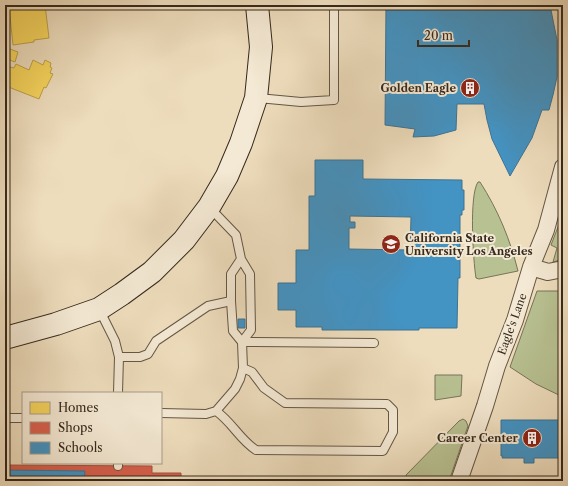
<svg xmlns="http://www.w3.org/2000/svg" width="568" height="486" font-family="'Libre Caslon Text',serif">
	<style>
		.green { fill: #b8c192; stroke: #777558 }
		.homes { fill: #f6d55c; stroke: #bca149 }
		.shops { fill: #d6604d; stroke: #a6503f }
		.schools { fill: #4393c3; stroke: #3f7391; fill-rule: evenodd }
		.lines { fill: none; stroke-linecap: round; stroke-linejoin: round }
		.lane-casing { stroke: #645645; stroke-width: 10 }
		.street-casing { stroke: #645645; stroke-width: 18 }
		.secondary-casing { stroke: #36291d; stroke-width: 24 }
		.lane { stroke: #f4e9d4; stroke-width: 8 }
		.street { stroke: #f4e9d4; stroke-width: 16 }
		.secondary { stroke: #f4e9d4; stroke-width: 22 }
		.labels { text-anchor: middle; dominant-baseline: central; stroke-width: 4; stroke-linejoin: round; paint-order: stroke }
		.poi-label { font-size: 11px; font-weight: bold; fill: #36291d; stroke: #f4e9d4; text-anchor: end }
		.street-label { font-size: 11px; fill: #36291d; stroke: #f4e9d4 }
	</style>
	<rect width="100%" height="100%" fill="#eeddbd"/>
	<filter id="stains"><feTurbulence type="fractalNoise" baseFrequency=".005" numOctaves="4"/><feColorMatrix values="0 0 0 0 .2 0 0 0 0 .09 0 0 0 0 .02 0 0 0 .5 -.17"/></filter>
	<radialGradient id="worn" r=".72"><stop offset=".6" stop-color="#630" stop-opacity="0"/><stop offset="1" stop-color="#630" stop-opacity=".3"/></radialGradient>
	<path class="green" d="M478 182H480C498 210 510 239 518 271L479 279 476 278C473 260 469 195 478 182Z
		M563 214V259L553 262 557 248 551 245Z
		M537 291H563V397L536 384 510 367Z
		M435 375H462L461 396 435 400Z
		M463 419 466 421 468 426 449 481H407L406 475 459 421Z"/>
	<path class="homes" d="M15 5H45L49 38 34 40V42L13 45 9 6Z
		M10 49 18 52 15 62 7 59Z
		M33 60 43 65 45 60 51 63 50 67 52 68 50 73 53 74 46 88 44 87 39 99 6 86 10 67 14 68 16 64 29 70Z"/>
	<path class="shops" d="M5 465 152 466V473H181V481H5Z"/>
	<path class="schools" d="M386 5H550L557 40V77L553 95 549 110H542L532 138 510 176 492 139 487 120 484 104H457L456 130 434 136 413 137 415 129 385 125Z
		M315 160H363V179L462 180V190H464V210H462V215H460V278H458L457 328H419V330H322V327H296V310H278V283H296V250H309V196H315ZM350 216 411 217 410 250 349 249V228H355V222H350Z
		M238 319H245V328H238Z
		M501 420H563V458H534V463H524V458H502L503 456H501Z
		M5 470 85 471 84 481H5Z
		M333 477H362V481H333Z"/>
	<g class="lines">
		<g class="lane-casing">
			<path id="lane" d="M258 98 301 102 334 100V5
				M210 208 236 235 241 259 250 274 251 330 242 342
				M99 309 115 341 119 357 118 393
				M242 342 374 343
				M119 357H140L148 354 156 341 208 306 231 301
				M216 411C232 422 240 440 256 450L383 451 393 432V410L387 404 285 403 264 388 252 372 243 368
				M161 413 206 414 216 411 235 389 240 379 243 368 242 342 233 331 231 301V274L241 259
				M5 418H23
				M118 463V466"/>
		</g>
		<g class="street-casing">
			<path id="street" d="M531 267 548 272 563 269
				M459 481 485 406 497 366 515 320 531 267 546 230 563 167"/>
		</g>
		<g class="secondary-casing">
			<path id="secondary" d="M5 338 56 324 99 309 122 294 152 272 184 240 209 207 227 176 241 143 256 98 261 47 257 5"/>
		</g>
		<use href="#lane" class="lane"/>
		<use href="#street" class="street"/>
		<use href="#secondary" class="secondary"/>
	</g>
	<defs>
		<g id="building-disc" transform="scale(1)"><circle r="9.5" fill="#8f2418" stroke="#f4e9d4"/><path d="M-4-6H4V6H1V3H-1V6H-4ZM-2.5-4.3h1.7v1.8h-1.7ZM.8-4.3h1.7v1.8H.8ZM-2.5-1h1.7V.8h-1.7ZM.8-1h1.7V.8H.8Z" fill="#fff"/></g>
		<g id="university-disc" transform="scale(1)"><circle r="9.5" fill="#8f2418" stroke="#f4e9d4"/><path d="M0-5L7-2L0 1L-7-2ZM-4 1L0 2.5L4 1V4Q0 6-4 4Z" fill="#fff"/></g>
	</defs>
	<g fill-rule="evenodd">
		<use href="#building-disc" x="470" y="88"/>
		<use href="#university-disc" x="391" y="244"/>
		<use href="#building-disc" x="532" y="438"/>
	</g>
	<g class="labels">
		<g class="poi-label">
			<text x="456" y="88">Golden Eagle</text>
			<text x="405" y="238" text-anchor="start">California State<tspan x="405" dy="13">University Los Angeles</tspan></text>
			<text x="518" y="438">Career Center</text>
		</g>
		<g class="street-label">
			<text transform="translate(512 324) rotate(-70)">Eagle's Lane</text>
		</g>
	</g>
	<rect width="568" height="486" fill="none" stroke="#eeddbd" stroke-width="20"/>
	<rect x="6" y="6" width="556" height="474" fill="none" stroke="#36291d" stroke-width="2"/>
	<rect x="10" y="10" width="548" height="466" fill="none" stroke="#36291d"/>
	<rect x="22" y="392" width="140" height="72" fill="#f4e9d4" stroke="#a89c8b"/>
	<rect x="30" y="402" width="20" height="12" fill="#f6d55c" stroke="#a89c8b"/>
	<text x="58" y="412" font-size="12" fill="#36291d">Homes</text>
	<rect x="30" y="422" width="20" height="12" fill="#d6604d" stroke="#a89c8b"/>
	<text x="58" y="432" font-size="12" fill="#36291d">Shops</text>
	<rect x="30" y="442" width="20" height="12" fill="#4393c3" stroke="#a89c8b"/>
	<text x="58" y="452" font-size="12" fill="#36291d">Schools</text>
	<path d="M418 40v6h51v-6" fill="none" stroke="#36291d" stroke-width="2"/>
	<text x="424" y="40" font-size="12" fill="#36291d" stroke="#f4e9d4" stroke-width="3" paint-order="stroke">20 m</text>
	<rect width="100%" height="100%" filter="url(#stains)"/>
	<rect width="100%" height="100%" fill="url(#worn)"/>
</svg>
